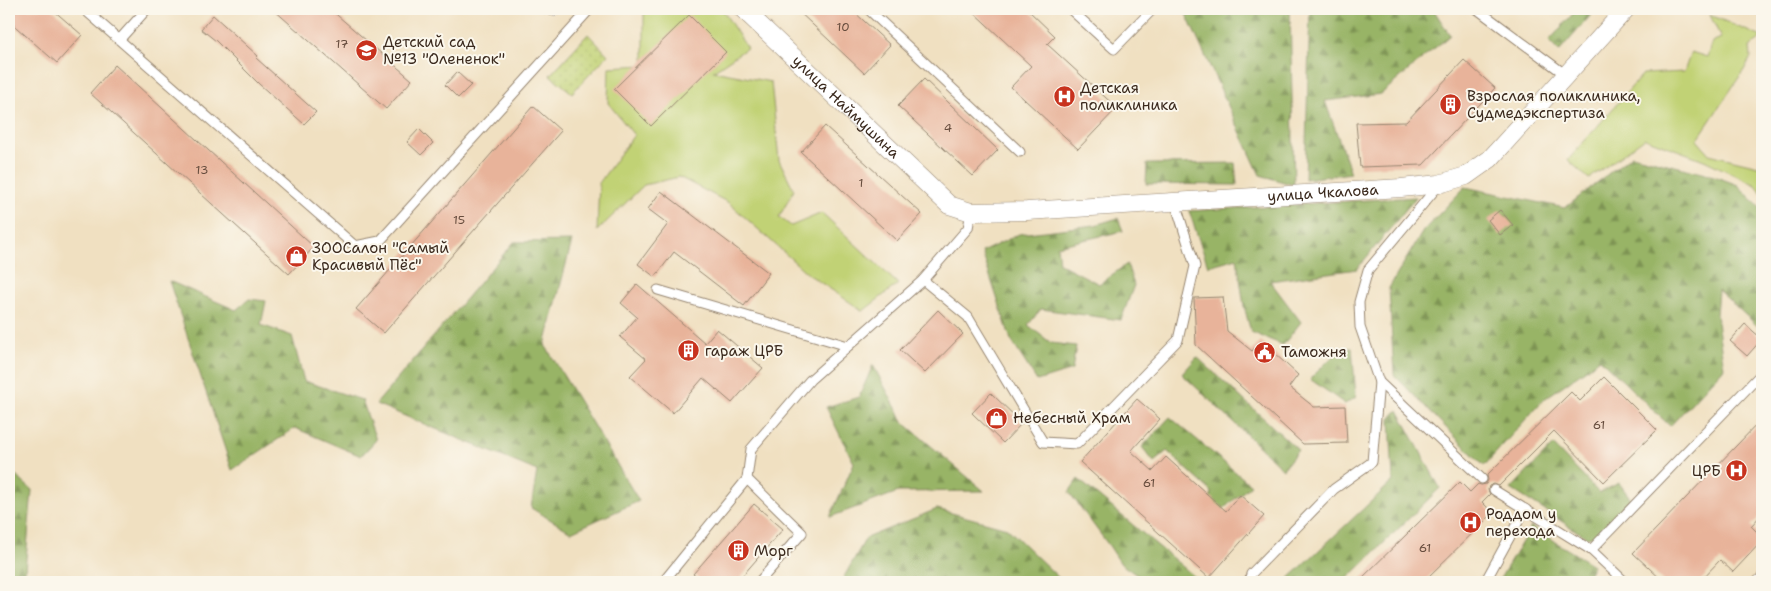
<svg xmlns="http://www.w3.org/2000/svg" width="1771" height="591" font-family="'Shantell Sans',sans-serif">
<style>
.green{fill:#c1d275;stroke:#7e7e4a}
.forest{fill:url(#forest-firs);stroke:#6a6f42}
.park{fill:url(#park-dots);stroke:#7e7e4a}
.building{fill:#e8b39a}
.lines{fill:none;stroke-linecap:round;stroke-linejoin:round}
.service-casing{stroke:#968570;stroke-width:11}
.minor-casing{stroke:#968570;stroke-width:19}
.service{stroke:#fff;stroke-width:9}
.minor{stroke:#fff;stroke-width:18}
.labels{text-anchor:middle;stroke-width:4;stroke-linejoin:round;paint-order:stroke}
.number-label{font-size:12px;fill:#664c3d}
.poi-label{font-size:15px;fill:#3b2a1e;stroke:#fbf7ec;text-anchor:start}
.street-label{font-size:15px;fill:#3b2a1e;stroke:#fbf7ec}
</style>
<defs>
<pattern id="forest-firs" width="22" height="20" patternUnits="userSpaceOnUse" patternTransform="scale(1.25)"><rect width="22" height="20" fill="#98b466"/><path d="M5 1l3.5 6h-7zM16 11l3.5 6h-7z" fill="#7d9353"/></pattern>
<pattern id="park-dots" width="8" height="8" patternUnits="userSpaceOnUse" patternTransform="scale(1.25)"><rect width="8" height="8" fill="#c1d275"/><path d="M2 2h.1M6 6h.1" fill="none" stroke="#a7b465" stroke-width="1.8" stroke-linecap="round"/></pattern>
</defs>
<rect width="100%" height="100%" fill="#fbf7ec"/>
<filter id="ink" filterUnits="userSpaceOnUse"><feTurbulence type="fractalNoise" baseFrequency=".02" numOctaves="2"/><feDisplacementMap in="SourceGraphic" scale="10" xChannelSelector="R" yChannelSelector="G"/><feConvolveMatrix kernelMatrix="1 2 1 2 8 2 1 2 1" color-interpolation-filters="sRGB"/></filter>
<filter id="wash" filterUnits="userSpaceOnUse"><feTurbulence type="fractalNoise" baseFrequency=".0096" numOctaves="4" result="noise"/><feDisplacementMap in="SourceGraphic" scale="20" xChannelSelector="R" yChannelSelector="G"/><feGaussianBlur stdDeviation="1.12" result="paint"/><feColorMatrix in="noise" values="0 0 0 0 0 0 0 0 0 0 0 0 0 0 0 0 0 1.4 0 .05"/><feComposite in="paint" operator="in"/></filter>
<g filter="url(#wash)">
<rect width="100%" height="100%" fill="#f0e0c1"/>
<g class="green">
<path d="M644 9H722L747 48 713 71 771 82 779 160 794 190 779 217 791 226 822 213 898 284 863 311 808 274 729 203 679 177 644 185 597 231 599 183 634 135 608 103 609 67 644 65Z"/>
<path d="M1710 15 1762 37 1750 47 1751 57 1744 70 1697 140 1709 154 1758 166 1762 162V193L1756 185 1704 160 1645 138 1589 179 1568 160 1643 74 1684 72 1691 52 1707 57 1712 42 1721 38Z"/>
</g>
<g class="forest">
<path d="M1191 9H1290L1294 185 1260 175 1186 14Z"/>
<path d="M1310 9H1433L1450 35 1381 94 1325 101 1351 173 1305 179Z"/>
<path d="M1577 9H1596L1559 52 1549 41Z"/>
<path d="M1632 155 1714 176 1738 185 1762 210V330L1718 290 1716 315 1724 368 1670 426 1600 359 1543 400 1484 466 1394 375 1389 288 1423 231 1465 187 1565 208Z"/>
<path d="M1235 163 1237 185 1146 184 1147 164Z"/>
<path d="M1416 197 1357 269 1270 281 1301 322 1283 345 1251 332 1244 306 1237 258 1208 266 1189 211Z"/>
<path d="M1118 218 1123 231 1057 246 1059 263 1099 284 1127 264 1134 285 1121 320 1041 309 1028 325 1051 343 1076 346 1072 370 1037 381 1011 340 982 252 1019 234 1095 225Z"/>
<path d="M572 241 545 345 639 501 571 532 531 508 537 471 376 404 514 242Z"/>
<path d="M169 281 236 310 249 299 266 301 261 325 292 336 304 381 362 400 376 440 361 456 295 428 232 470Z"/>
<path d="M1352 347 1356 397 1345 404 1310 379 1341 348Z"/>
<path d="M1197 357 1298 450 1283 469 1182 374Z"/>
<path d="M873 365 904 423 984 491 898 492 830 517 854 463 826 407 859 397Z"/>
<path d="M1398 410 1440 488 1344 582H1285L1393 481 1390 419Z"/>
<path d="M1170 417 1251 485 1216 515 1208 505 1212 492 1167 451 1154 462 1142 447Z"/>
<path d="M1553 445 1599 493 1619 483 1631 499 1596 536 1586 537 1511 489Z"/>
<path d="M9 470 32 490 24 582H9Z"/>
<path d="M1078 479 1201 582H1147L1121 564 1110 547 1069 492Z"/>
<path d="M937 509 1007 528 1063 582H841L866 538Z"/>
<path d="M1531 527 1593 565 1584 582H1498Z"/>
</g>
<path class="park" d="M588 34 608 55 572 93 550 75Z"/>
<g id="blocks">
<g class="building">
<path d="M9 9H52L82 35 57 63 9 21Z"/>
<path d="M273 9H330L412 80 386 109Z"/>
<path d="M796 9H851L890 45 864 73Z"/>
<path d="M970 9H1027L1055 36 1047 44 1117 108 1078 149 1011 87 1031 66Z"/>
<path d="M213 15 258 56 256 58 316 112 304 124 259 84 216 41 201 29Z"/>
<path d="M689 15 726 52 651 126 614 89Z"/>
<path d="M1464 60 1495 88 1423 165 1360 167 1356 123 1406 122Z"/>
<path d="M115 65 314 247 289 274 90 93Z"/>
<path d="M457 72 471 85 458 98 445 85Z"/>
<path d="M924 79 998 150 973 176 898 106Z"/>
<path d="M533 106 561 131 384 333 356 309Z"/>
<path d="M825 126 922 214 897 241 801 152Z"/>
<path d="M419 129 433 143 421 155 407 142Z"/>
<path d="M661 191 769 273 744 306 674 252 655 277 638 264 668 224 648 209Z"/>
<path d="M1500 210 1513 225 1500 235 1488 220Z"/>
<path d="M637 284 705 343 717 329 763 368 732 403 703 378 673 413 630 376 646 359 620 337 637 317 621 303Z"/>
<path d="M1223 297 1227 331 1252 351 1261 341 1298 375 1289 387 1314 407 1345 406 1347 443 1303 444 1196 345 1194 298Z"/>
<path d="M938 310 963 334 925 373 900 350Z"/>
<path d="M1745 324 1762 339 1747 356 1730 341Z"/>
<path d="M1604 377 1657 430 1604 482 1554 431 1499 486 1494 484 1489 486 1488 490 1490 494 1482 502 1493 513 1423 582H1358L1460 482 1470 492 1478 484 1481 485 1486 484 1488 480 1487 475 1571 392 1580 401Z"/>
<path d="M991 393 1022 423 1003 443 972 413Z"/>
<path d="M1137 399 1160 419 1131 451 1153 471 1166 457 1226 511 1240 495 1264 516 1209 578 1080 462Z"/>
<path d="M1762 419V514L1751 526 1762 537V541L1733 572 1720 560 1699 582H1664L1633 553Z"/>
<path d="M754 504 783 529 737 582H702L693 574Z"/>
</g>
</g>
</g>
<g filter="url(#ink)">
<use href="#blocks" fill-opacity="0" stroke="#968570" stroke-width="1"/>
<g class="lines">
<defs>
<g id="service">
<path d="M84 9 355 246 380 241 590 9"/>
<path d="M546 9 554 11 559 9"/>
<path d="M868 9 1020 152"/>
<path d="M1070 9 1114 49 1153 9"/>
<path d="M1477 9 1566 75"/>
<path d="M1759 9H1762"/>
<path d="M754 20 765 9"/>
<path d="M120 39 147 9"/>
<path d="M1438 186 1368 270 1359 302 1360 327 1379 382 1482 479"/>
<path d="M923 280 968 317 1043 442 1077 444 1178 340 1195 266 1175 202"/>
<path d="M658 290 848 346"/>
<path d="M747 479 802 533 759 582"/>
<path d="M1494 490 1591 550 1625 582"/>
<path d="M1591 550 1762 373"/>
<path d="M663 582 747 479 751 449 810 380 923 280 968 228 971 212"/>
<path d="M1249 582 1251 574 1334 489 1372 462 1379 382"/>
<path d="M1485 582 1525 509"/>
<path d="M1757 582 1762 577"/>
</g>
<g id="minor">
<path id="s1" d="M743 9 949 205 971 212 1027 211 1401 188 1439 184 1466 176 1490 159 1626 9"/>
</g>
</defs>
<use href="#service" class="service-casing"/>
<use href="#minor" class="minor-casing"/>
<use href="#service" class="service"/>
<use href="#minor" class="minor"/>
</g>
</g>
<defs>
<symbol id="school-disc" viewBox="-11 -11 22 22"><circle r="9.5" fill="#c8321e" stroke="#fbf7ec"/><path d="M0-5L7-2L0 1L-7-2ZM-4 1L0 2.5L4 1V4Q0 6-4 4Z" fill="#fff"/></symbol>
<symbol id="hospital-disc" viewBox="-11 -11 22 22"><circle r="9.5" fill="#c8321e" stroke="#fbf7ec"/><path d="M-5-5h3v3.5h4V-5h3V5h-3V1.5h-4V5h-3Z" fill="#fff"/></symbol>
<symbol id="building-disc" viewBox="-11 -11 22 22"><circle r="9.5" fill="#c8321e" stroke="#fbf7ec"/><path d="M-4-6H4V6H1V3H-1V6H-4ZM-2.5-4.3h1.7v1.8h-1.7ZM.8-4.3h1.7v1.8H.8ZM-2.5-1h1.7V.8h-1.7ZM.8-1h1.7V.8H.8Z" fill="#fff"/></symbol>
<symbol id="shop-disc" viewBox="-11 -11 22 22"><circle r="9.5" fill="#c8321e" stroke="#fbf7ec"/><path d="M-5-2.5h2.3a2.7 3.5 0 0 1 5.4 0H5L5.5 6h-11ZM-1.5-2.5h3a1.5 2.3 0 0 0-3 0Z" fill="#fff"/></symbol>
<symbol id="civic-disc" viewBox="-11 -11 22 22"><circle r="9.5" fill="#c8321e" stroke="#fbf7ec"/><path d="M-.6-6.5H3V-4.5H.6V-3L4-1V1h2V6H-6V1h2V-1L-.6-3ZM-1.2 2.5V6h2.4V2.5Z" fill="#fff"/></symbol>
</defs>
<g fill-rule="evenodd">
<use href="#school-disc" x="354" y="38" width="25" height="25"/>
<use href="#hospital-disc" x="1052" y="84" width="25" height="25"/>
<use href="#building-disc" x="1438" y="92" width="25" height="25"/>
<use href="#shop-disc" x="284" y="244" width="25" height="25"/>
<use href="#building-disc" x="676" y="338" width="25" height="25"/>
<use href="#civic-disc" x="1252" y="340" width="25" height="25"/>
<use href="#shop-disc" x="984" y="406" width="25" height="25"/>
<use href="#hospital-disc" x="1724" y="458" width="25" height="25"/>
<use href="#hospital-disc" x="1458" y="510" width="25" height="25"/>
<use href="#building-disc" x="726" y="538" width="25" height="25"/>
</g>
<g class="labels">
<g class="number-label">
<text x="843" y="31">10</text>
<text x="342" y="48">17</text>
<text x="948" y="132">4</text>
<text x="202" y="174">13</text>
<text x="861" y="187">1</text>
<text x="459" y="224">15</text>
<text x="1599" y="429">61</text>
<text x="1149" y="487">61</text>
<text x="1425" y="552">61</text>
</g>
<g class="poi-label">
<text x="383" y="47">Детский сад<tspan x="383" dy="17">№13 "Олененок"</tspan></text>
<text x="1080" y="93">Детская<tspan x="1080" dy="17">поликлиника</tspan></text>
<text x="1467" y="101">Взрослая поликлиника,<tspan x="1467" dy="17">Судмедэкспертиза</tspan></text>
<text x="312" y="253">ЗООСалон "Самый<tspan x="312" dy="17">Красивый Пёс"</tspan></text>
<text x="705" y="356">гараж ЦРБ</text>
<text x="1281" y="357">Таможня</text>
<text x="1013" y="423">Небесный Храм</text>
<text x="1721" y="476" text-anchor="end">ЦРБ</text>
<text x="1486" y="519">Роддом у<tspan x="1486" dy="17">перехода</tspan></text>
<text x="754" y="556">Морг</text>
</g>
<g class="street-label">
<text dy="5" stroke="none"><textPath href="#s1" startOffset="142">улица Наймушина</textPath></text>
<text dy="5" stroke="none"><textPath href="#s1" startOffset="660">улица Чкалова</textPath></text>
</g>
</g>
<rect width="1771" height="591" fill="none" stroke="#fbf7ec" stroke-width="30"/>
</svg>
